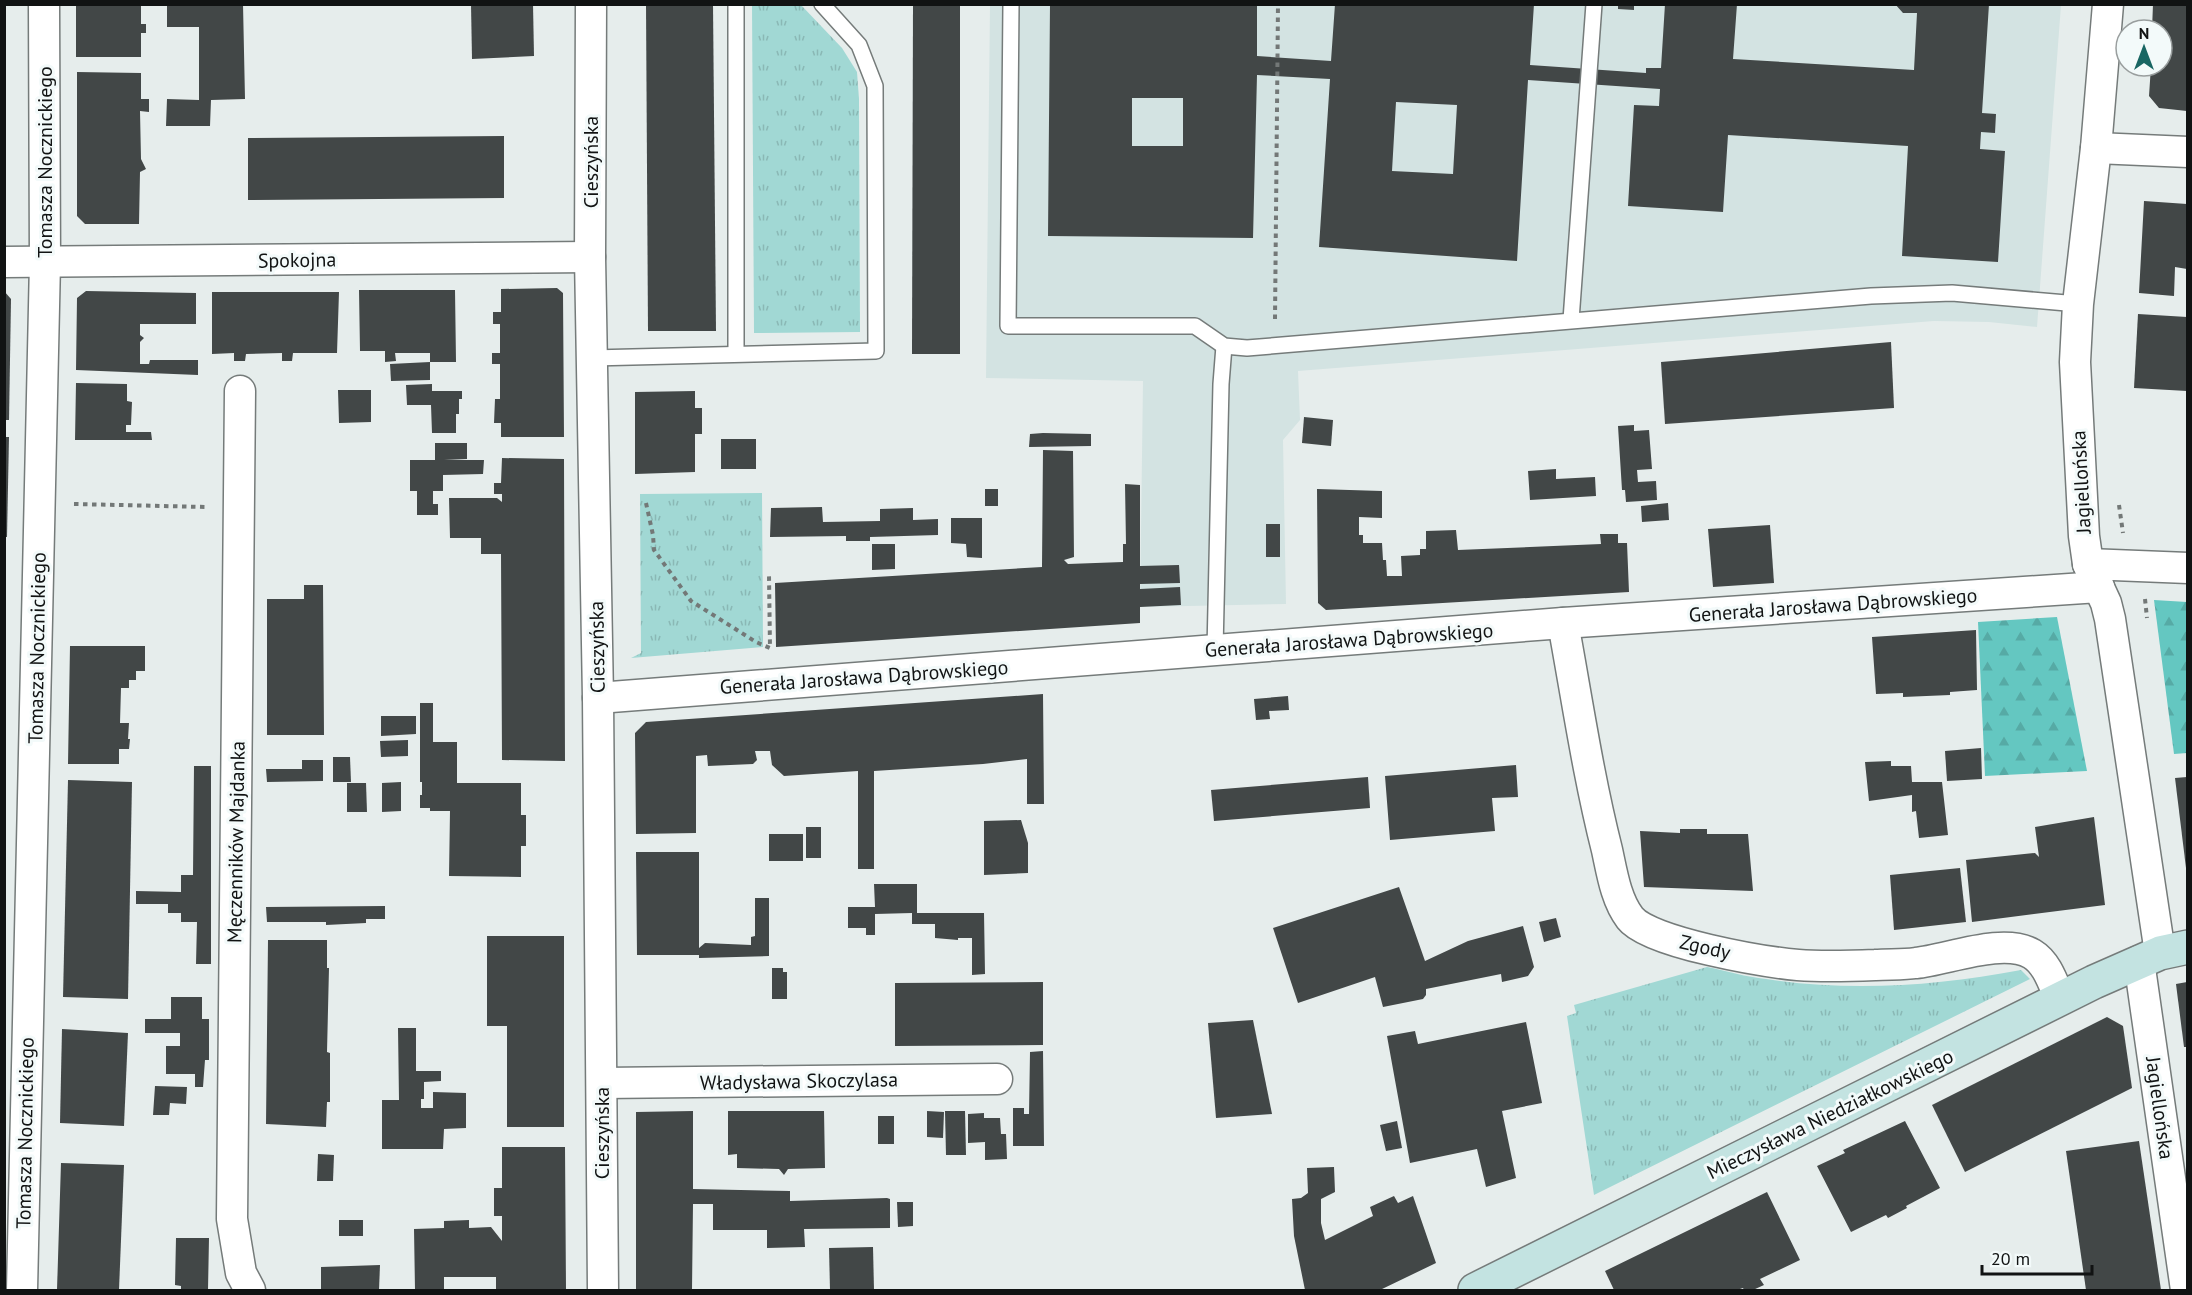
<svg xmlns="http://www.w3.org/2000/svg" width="2192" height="1295" font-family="'PT Sans',sans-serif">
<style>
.built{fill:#d3e3e2}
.grass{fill:url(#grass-tufts)}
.forest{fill:url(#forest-firs)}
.building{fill:#424747;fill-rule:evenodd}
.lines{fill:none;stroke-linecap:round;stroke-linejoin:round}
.lane-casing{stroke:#757b7a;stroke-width:18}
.street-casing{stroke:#757b7a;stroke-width:33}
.secondary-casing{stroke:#757b7a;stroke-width:36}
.path{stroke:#737877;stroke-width:4;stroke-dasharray:4.5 4.5;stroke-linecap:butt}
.lane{stroke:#fff;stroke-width:15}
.street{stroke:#fff;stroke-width:30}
.secondary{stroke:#c3e3e1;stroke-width:33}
.labels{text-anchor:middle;stroke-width:6;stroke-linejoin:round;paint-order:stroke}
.street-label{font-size:20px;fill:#111313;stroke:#f3fafa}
</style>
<defs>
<pattern id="grass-tufts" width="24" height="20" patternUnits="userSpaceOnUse" patternTransform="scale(1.5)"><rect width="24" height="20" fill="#a1d8d4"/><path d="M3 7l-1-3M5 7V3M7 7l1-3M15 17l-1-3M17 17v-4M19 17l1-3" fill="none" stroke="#8ab8b5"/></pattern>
<pattern id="forest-firs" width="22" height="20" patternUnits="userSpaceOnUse" patternTransform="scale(1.5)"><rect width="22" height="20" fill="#64c7c1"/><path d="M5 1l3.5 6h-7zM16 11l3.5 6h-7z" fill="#56aaa5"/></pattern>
</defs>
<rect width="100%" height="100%" fill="#e6edec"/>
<path class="built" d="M990 5H2061L2037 327 1989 322 1934 321 1298 371 1300 420 1283 440 1286 604 1140 607 1143 381 986 378Z"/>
<g class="grass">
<path d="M752 5H801L842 48 857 72 859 99 860 332 754 333Z"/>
<path d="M762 493 763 647 631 658 641 653 640 494Z"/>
<path d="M1707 967C1727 971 1746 977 1766 979 1851 992 1936 986 2021 970L2030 979 1594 1195 1567 1016 1576 1013 1574 1005Z"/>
</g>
<g class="forest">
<path d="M2154 600 2187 602V753L2174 754Z"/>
<path d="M2057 617 2087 771 1985 776 1978 622Z"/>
</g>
<g class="building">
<path d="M76 4H141V24H146V33H141V57H76Z"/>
<path d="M167 4H243L245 99 211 100 210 126H166L167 99 199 100V27H167Z"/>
<path d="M471 4H533L534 56 472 59Z"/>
<path d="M646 4H713L716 331H648Z"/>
<path d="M913 4H960V354H912Z"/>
<path d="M1050 4H1257V56L1331 61 1335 4H1534L1530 65 1646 73V68H1661L1665 4H1737L1733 59 1914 70 1917 13H1903L1895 4H1989L1982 113 1996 114 1995 133 1981 132 1980 149 2005 151 1998 262 1902 256 1908 146 1728 135 1723 212 1628 206 1634 105 1659 106 1660 89 1528 80 1517 261 1319 247 1330 79 1257 75 1253 238 1048 236ZM1132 98H1183V146H1132ZM1396 102 1457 105 1453 174 1392 171Z"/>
<path d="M1618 4H1634V10L1618 9Z"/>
<path d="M2153 4H2187V111L2159 108 2149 96 2151 66H2162V30H2152Z"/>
<path d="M77 72 141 73V99H149V112L140 111 141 159 146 169 140 172 139 224H85L77 216Z"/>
<path d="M504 136V198L248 200V138Z"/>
<path d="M2144 201 2187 204V269L2175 267 2174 296 2139 293Z"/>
<path d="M557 288 563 293 564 437H501V423H494L495 399H500V364H492V353H500V324H493V312H501V289Z"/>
<path d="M359 290H455L456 362H430V353H395L396 361 385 362V351H360Z"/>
<path d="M4 291 11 299 9 420H4Z"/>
<path d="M86 291 196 293V324H140V335L144 338 140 342V364H149L150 360H198V375L76 370 77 298Z"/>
<path d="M212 292H339L337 353H293L292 361H282V353L246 354 245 361H234V353L212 354Z"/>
<path d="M2138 314 2187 317V391L2134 388Z"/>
<path d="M1891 342 1894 408 1665 424 1661 362Z"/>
<path d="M430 362V380L391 381 390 364Z"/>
<path d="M76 383 127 384V401L132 402 131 425H126V432H151L152 440H75Z"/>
<path d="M432 384V391H462V399H459V414H456V433H432L431 405H407L406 385Z"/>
<path d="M338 390H371V422L339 423Z"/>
<path d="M695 391V408H702V434H695V472L635 474V392Z"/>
<path d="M1304 417 1333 420 1331 446 1302 443Z"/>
<path d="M1634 425V431L1649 430 1652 469 1637 470 1638 482 1656 481 1657 500 1626 502 1625 490H1622L1618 426Z"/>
<path d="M1043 433 1091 434V446L1029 447 1030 434Z"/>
<path d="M4 437H9L7 537H4Z"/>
<rect x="721" y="439" width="35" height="30"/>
<path d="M435 443H467V459L444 460H484L483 474 443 475V491H433V504H438V515H417V491H410V460H435Z"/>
<path d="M1043 450 1073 451 1074 557 1064 560 1068 564 1123 562V544H1126L1125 484 1140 485V566L1179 565 1180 583 1140 584V589L1180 587 1181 605 1140 607V623L776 647 775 583 1042 567Z"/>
<path d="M502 458 564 459 565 761 502 760 501 554H481V538H450L449 498H497L502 502V494H494V483H501Z"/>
<path d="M1556 469V479L1595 477 1596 496 1530 500 1528 471Z"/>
<rect x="985" y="489" width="13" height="17"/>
<path d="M1317 489 1382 491V518L1359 517V535H1363V543H1382L1383 560H1386L1387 576H1402L1401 556 1420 555V549H1426V531L1456 530 1458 550 1601 544 1600 534H1618V543H1627L1629 592 1326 610 1318 603Z"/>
<path d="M1668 503 1669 520 1642 522 1641 506Z"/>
<path d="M822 507 823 522 880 521V509L913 508V520L938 519V535L870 537V541H846V536L770 537 771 508Z"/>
<path d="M951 518H982V558L967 557 966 544 951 543Z"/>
<rect x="1266" y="524" width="14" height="33"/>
<path d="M1770 525 1774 583 1713 587 1708 529Z"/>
<path d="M872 544H895V569L872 570Z"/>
<path d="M304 585H323L324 735H267V599H304Z"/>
<path d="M1976 630 1977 690 1950 692V695L1903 697V693L1876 694 1872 637Z"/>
<path d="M70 646H145V671H136V680H129V688H121L120 723H129L128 739H130L129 749H119V764H68Z"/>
<path d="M1043 694 1044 804H1027V759L983 764 874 771V869H858V771L784 776 772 765 770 751H755L757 760 753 764 708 766 707 755 696 756V833L636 834 635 733 646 722Z"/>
<path d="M1288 696 1289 710 1269 711 1270 719 1256 720 1254 699Z"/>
<path d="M420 703H433V742H457V783H521V815H526V846H521V877L449 876 450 811H430V808H420V795H422V782H420Z"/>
<path d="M381 716H416V734L381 736Z"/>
<path d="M408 740V756L381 757 380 741Z"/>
<path d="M1981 748 1982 779 1947 781 1945 751Z"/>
<path d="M333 757H350L351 782H333Z"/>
<path d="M302 760H323V781L267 782 266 769H302Z"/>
<path d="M1891 761V766H1911L1912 782H1942L1948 835 1919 838 1916 811 1912 812V795L1869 801 1865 762Z"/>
<path d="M1516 765 1518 797 1492 798 1495 831 1390 840 1385 776Z"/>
<path d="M194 766H211V964H196L197 922H181V913H168V904H136V891L181 892V875H193Z"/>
<path d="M1368 777 1370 808 1214 821 1211 790Z"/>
<path d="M2187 777V868H2186L2175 778Z"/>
<path d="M68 780 132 782 128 999 63 997Z"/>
<path d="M401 782V811L382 812V783Z"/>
<path d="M347 783H366L367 812H347Z"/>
<path d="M2094 817 2105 905 1972 922 1966 860 2035 853 2039 857 2035 827Z"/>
<path d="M1021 820 1028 843V873L984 875V821Z"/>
<rect x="806" y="827" width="15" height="31"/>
<path d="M1680 829H1707V834H1748L1753 891 1644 887 1640 831 1680 833Z"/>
<rect x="769" y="834" width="34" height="27"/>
<path d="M636 852H699V948L705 943 751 945V937L755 936V898H769V956L699 958V955H637Z"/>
<path d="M1960 868 1966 922 1894 930 1890 875Z"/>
<path d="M874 884H917V913H984L985 974 972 975V938H958V940L935 938V924H912V913L875 914V935H866V928H848V907H875Z"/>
<path d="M1399 887 1425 961 1468 941 1523 926 1534 967 1528 976 1502 982 1501 974 1426 989V995L1423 999 1383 1007 1375 977 1298 1003 1273 928Z"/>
<path d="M385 906V919H366V923L326 925V922H267L266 907Z"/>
<path d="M1556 918 1561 937 1544 942 1539 922Z"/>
<path d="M487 936H564V1127H507V1026H487Z"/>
<path d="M268 940H327V968H329L327 1052 330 1053V1102H327L326 1127 266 1124Z"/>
<path d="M772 968H783V972H787V999H772Z"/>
<path d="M1043 982V1045L895 1046V983Z"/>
<path d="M2187 982V1047H2184L2176 984Z"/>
<path d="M171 997H202V1019H209V1060H205L203 1087H195V1074H166V1046H180V1033H145V1019H171Z"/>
<path d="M2107 1017 2123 1026 2132 1088 1965 1172 1932 1105Z"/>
<path d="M1253 1020 1272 1114 1216 1118 1208 1023Z"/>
<path d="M1526 1022 1542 1103 1502 1111 1516 1178 1486 1187 1477 1149 1410 1163 1387 1036 1415 1031 1418 1044Z"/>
<path d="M398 1028H416V1071H441V1081L424 1082V1099H421V1108H433V1092L466 1093V1128L444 1129 443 1149H382V1100H399Z"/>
<path d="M62 1029 128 1033 124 1126 60 1123Z"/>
<path d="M1043 1051 1044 1146H1013V1108H1024V1114H1029L1030 1052Z"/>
<path d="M155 1086 187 1087 186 1104 170 1103 169 1115H153Z"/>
<path d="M693 1111V1189L790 1191V1201L887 1198 890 1199V1228L804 1229 805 1247 767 1248V1230H713V1204H693L692 1290H636V1112Z"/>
<path d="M728 1111H824L825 1168 788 1169 784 1175 779 1169 737 1168V1154L728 1155Z"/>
<path d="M927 1111 944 1112 943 1138 927 1137Z"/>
<path d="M945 1111H965L966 1155H946Z"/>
<path d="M984 1113V1118H1000L1001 1134H1006L1007 1159 985 1160V1142L968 1143V1114Z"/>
<rect x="878" y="1116" width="16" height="28"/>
<path d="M1397 1121 1402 1148 1386 1151 1380 1125Z"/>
<path d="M1905 1121 1940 1188 1906 1206 1907 1208 1888 1218 1886 1215 1851 1232 1817 1166 1845 1153 1843 1150Z"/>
<path d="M2139 1141 2161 1290H2086L2066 1151Z"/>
<path d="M502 1147H565L566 1290H496V1277H444V1290H415L414 1229 444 1228V1221L469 1220V1228L491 1227 502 1241V1216H494V1188H502Z"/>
<path d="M318 1154 334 1155 333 1181H317Z"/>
<path d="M61 1163 124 1165 119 1290H57Z"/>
<path d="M1334 1167 1335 1192 1321 1199V1223L1325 1240 1373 1216 1370 1207 1394 1196 1398 1203 1413 1196 1436 1263 1380 1290H1305L1294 1236 1292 1199 1301 1198 1308 1193 1307 1168Z"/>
<path d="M1767 1192 1800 1260 1760 1279 1764 1285 1753 1290H1744L1743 1288 1737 1290H1614L1605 1271Z"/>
<path d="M897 1202H913V1226L898 1227Z"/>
<rect x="339" y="1220" width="24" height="16"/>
<path d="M176 1238H209L208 1290H181V1286L175 1285Z"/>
<path d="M873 1247 874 1290H830L829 1248Z"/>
<path d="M380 1265 379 1290H321V1267Z"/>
</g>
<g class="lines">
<defs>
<g id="lane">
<path d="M736 4V353"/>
<path d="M1011 4 1008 326H1195L1224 346 1247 348 1871 296 1952 293 2078 304"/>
<path d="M1571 320 1594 4"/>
<path d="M592 358 876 351 875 86 859 45 822 4"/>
<path d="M1215 650 1221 384 1224 346"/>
</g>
<g id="street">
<path d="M591 4 590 257 598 698 603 1290"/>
<path d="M2108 4 2096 148 2078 304 2075 362 2084 536 2088 564 2106 603 2110 619 2160 953"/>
<path d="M2096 148 2188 152"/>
<path d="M4 262 590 257"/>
<path d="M240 391 232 1219 241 1273 250 1290"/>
<path d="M2088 564 2188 568"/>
<path d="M1563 623C1577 699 1588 775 1607 850 1612 873 1616 900 1630 918 1649 943 1765 962 1798 965 1824 967 1850 966 1875 965 1889 964 1903 965 1916 963 1947 960 2003 937 2032 954 2047 963 2053 983 2060 999"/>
<path d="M598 698 1563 623 2099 587"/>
<path d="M2139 961 2186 1290"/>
<path d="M602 1083 997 1079"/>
<path d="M22 1290 45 262 44 4"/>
</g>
<path id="secondary" d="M1475 1290 2094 982 2160 953 2188 947"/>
</defs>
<use href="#lane" class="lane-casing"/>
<use href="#street" class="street-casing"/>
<use href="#secondary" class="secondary-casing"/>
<g class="path">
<path d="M1275 319 1278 4"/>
<path d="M646 503 653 535 654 550 691 601 756 642 770 648 769 576"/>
<path d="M74 504 207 507"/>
<path d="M2119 505 2123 533"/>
<path d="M2145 599 2147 618"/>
</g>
<use href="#lane" class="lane"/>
<use href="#street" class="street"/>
<use href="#secondary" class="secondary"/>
</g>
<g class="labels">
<g class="street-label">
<text transform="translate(45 162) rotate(-90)" y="7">Tomasza Nocznickiego</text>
<text transform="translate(591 162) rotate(-90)" y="7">Cieszyńska</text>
<text transform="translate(297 260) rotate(-1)" y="7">Spokojna</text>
<text transform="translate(2081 482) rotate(-93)" y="7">Jagiellońska</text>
<text transform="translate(1833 605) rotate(-4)" y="7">Generała Jarosława Dąbrowskiego</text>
<text transform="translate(1349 640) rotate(-4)" y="7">Generała Jarosława Dąbrowskiego</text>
<text transform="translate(597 647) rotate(-91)" y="7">Cieszyńska</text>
<text transform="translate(37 648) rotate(-89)" y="7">Tomasza Nocznickiego</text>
<text transform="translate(864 677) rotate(-4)" y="7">Generała Jarosława Dąbrowskiego</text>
<text transform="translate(236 842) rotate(-89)" y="7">Męczenników Majdanka</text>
<text transform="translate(1705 947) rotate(13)" y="7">Zgody</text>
<text transform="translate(799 1081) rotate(-1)" y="7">Władysława Skoczylasa</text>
<text transform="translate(2160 1108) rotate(82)" y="7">Jagiellońska</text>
<text transform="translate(1830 1114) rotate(-26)" y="7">Mieczysława Niedziałkowskiego</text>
<text transform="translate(25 1133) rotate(-89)" y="7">Tomasza Nocznickiego</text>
<text transform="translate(602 1133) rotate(-90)" y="7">Cieszyńska</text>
</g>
</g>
<rect width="2192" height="1295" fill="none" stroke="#111313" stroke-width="12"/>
<g transform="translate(2144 48)"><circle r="28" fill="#f3fafa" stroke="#999e9e" stroke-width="1.5"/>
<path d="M0-4.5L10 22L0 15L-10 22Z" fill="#196663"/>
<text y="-9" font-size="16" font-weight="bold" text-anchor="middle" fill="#111313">N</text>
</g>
<path d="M1982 1265v9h110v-9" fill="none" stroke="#111313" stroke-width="3"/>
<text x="1991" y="1265" font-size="18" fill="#111313" stroke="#f3fafa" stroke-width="4.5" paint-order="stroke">20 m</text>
</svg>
